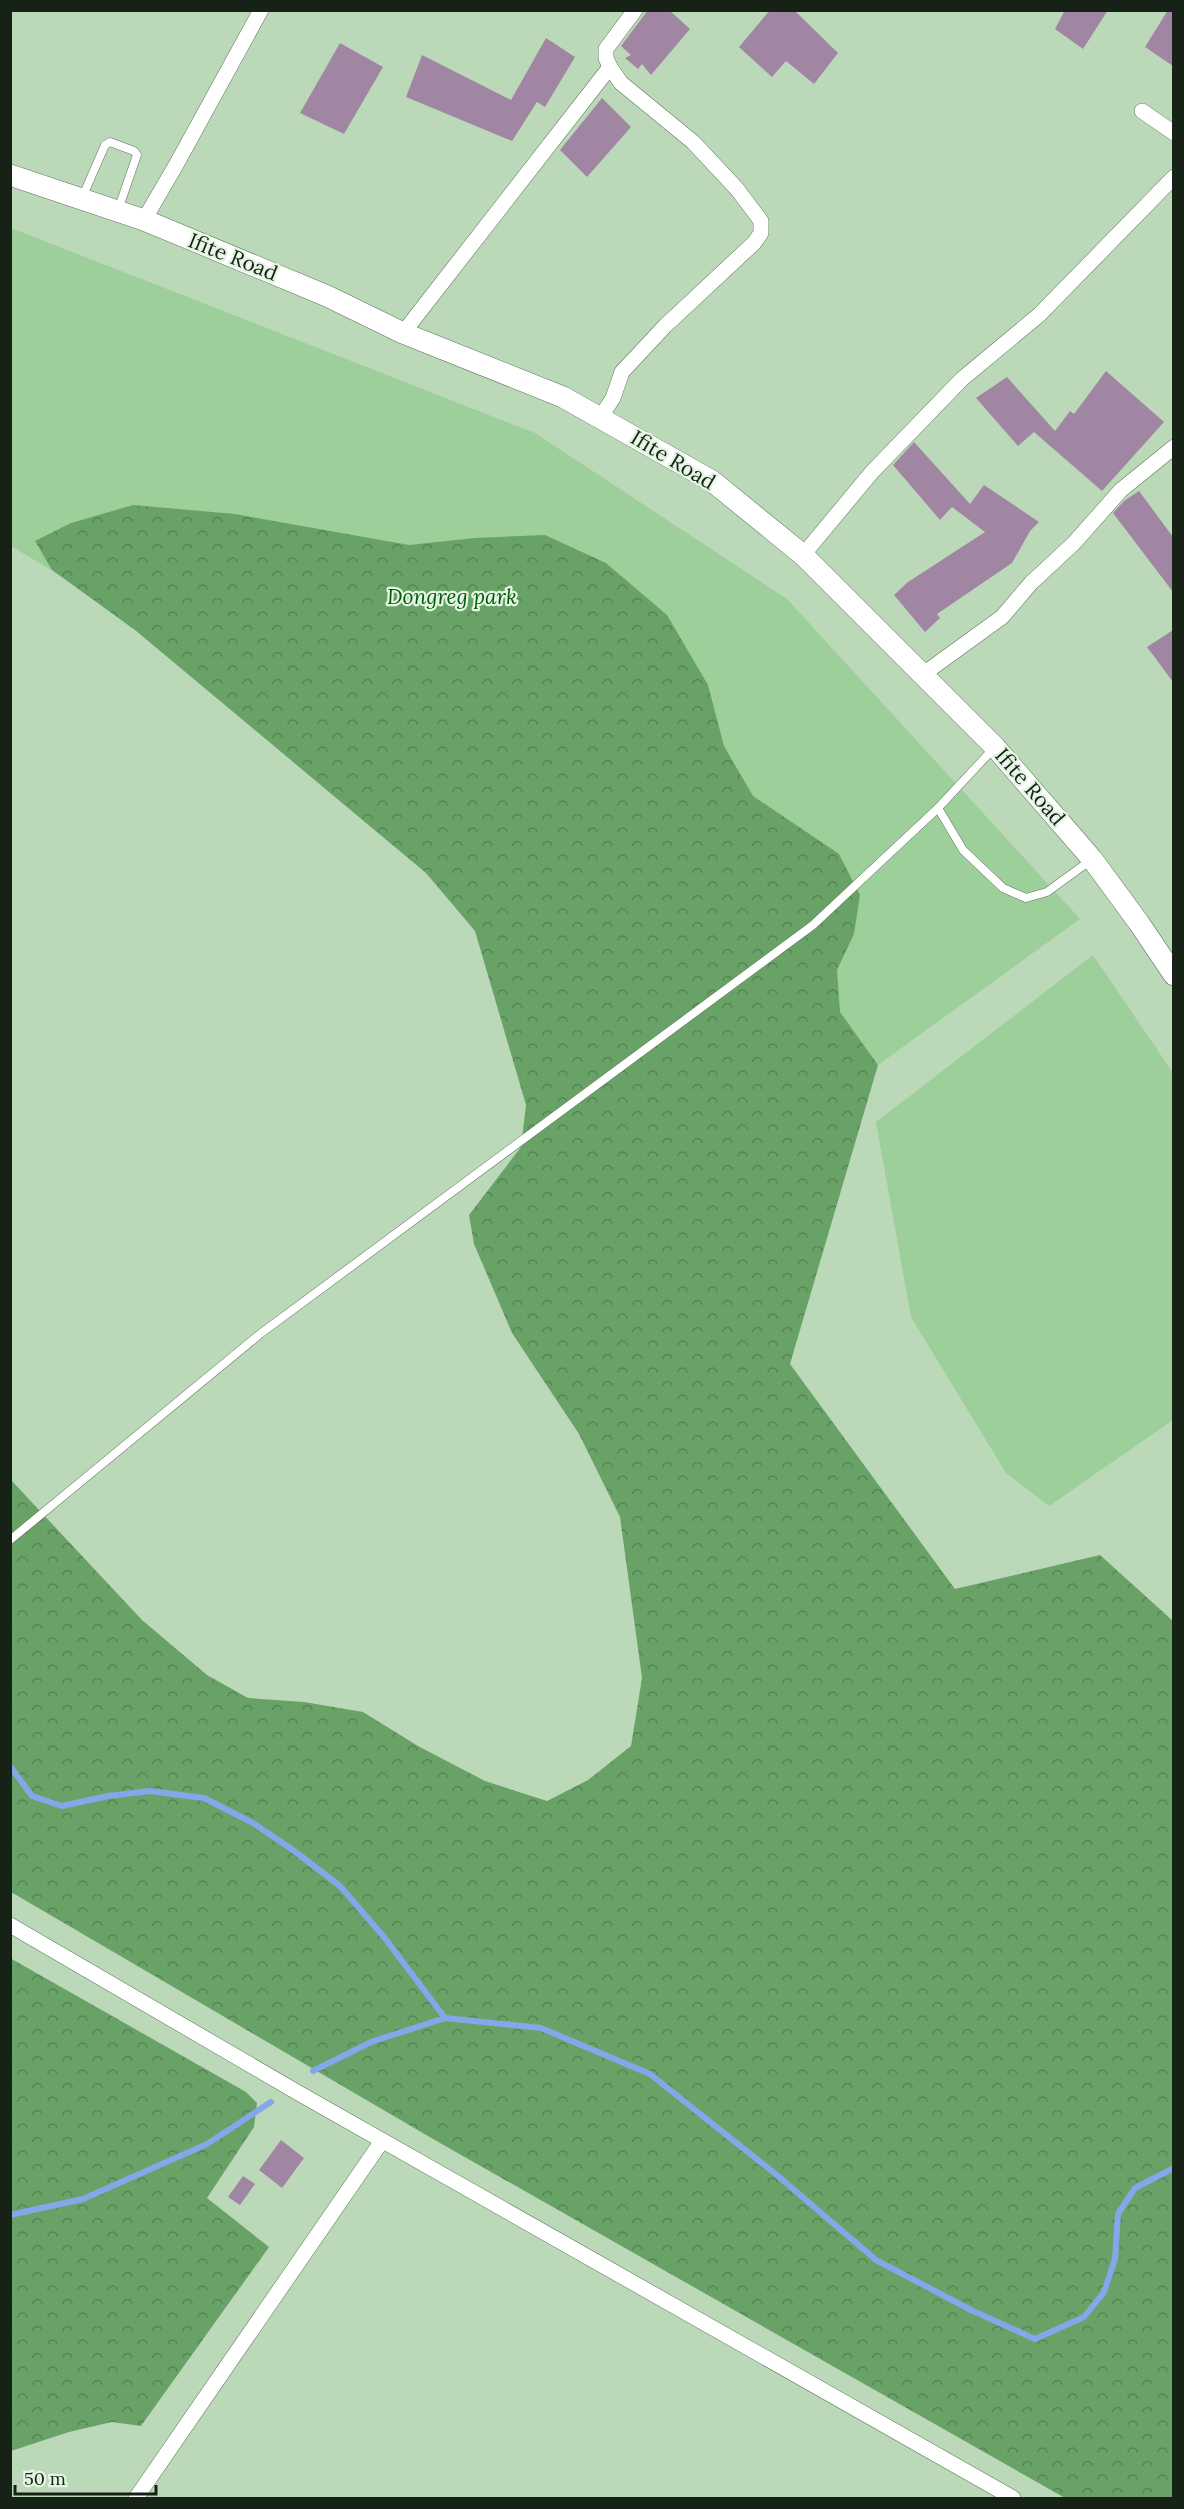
<svg xmlns="http://www.w3.org/2000/svg" width="1184" height="2509" font-family="Lora,serif">
<style>
.green{fill:#9ccf99}
.forest{fill:url(#forest-crowns)}
.lines{fill:none;stroke-linecap:round;stroke-linejoin:round}
.stream{stroke:#85a7ea;stroke-width:6}
.building{fill:#a186a4}
.lane-casing{stroke:#5d785b;stroke-width:9}
.street-casing{stroke:#5d785b;stroke-width:16}
.secondary-casing{stroke:#5d785b;stroke-width:22}
.lane{stroke:#fff;stroke-width:8}
.street{stroke:#fff;stroke-width:15}
.secondary{stroke:#fff;stroke-width:21}
.labels{text-anchor:middle;stroke-width:4.5;stroke-linejoin:round;paint-order:stroke}
.street-label{font-size:21px;fill:#172217;stroke:#e5f5e4}
.park-label{font-size:21px;font-style:italic;fill:#005a07;stroke:#e5f5e4}
</style>
<defs>
<pattern id="forest-crowns" width="20" height="18" patternUnits="userSpaceOnUse" patternTransform="scale(1.5)"><rect width="20" height="18" fill="#69a267"/><path d="M2 6a3 3 0 1 1 6 0M12 15a3 3 0 1 1 6 0" fill="none" stroke="#558454"/></pattern>
</defs>
<rect width="100%" height="100%" fill="#bbd9b9"/>
<g class="green">
<path d="M11 228 535 433 787 599 1080 919 878 1065 11 546Z"/>
<path d="M1093 955 1173 1073V1420L1049 1506 1006 1473 911 1317 876 1122Z"/>
</g>
<g class="forest">
<path d="M133 505 235 514 409 545 475 538 545 535 606 563 667 615 708 685 724 746 753 796 839 854 860 895 854 934 837 970 840 1012 878 1065 790 1364 955 1589 1100 1555 1173 1621V2498H1065L433 2139 11 1892V1480L142 1620 207 1675 248 1698 304 1702 363 1712 418 1746 485 1781 547 1801 588 1780 631 1746 642 1678 620 1517 579 1434 512 1333 474 1244 469 1215 521 1147 526 1105 475 931 426 873 135 630 52 570 35 541 71 523Z"/>
<path d="M10 1958 246 2092 257 2103 254 2127 207 2198 269 2247 141 2426 112 2422 69 2432 11 2451Z"/>
</g>
<g class="lines">
<g class="stream">
<path d="M10 1766 32 1796 62 1806 108 1796 150 1791 204 1798 253 1823 293 1850 340 1886 384 1937 445 2018"/>
<path d="M313 2071 371 2042 445 2018 541 2028 650 2074 778 2176 876 2260 971 2310 1035 2339 1084 2317 1104 2292 1115 2259 1118 2214 1135 2188 1174 2168"/>
<path d="M10 2215 83 2199 207 2144 271 2102"/>
</g>
</g>
<g class="building">
<path d="M648 10H669L690 29 651 75 642 64 638 69 625 58 631 55 621 46Z"/>
<path d="M770 10H794L838 53 814 84 786 61 772 77 739 47Z"/>
<path d="M1065 10H1108L1083 49 1055 29Z"/>
<path d="M1168 10H1173V66L1145 47Z"/>
<path d="M546 38 575 57 545 107 537 102 512 141 406 97 422 55 511 100Z"/>
<path d="M340 43 383 67 344 134 300 113Z"/>
<path d="M602 98 631 127 587 177 560 150Z"/>
<path d="M1106 371 1164 422 1102 491 1034 432 1018 446 976 398 1007 377 1055 431 1070 411 1074 414Z"/>
<path d="M914 442 970 504 984 485 1039 522 1030 531 1012 563 937 614 940 618 925 632 894 595 908 582 985 532 952 507 940 520 893 465Z"/>
<path d="M1139 491 1173 537V592L1113 513 1124 501Z"/>
<path d="M1173 630V682L1147 647Z"/>
<path d="M281 2140 304 2158 282 2188 259 2170Z"/>
<path d="M243 2176 255 2184 240 2205 228 2197Z"/>
</g>
<g class="lines">
<defs>
<g id="lane">
<path d="M82 198 105 145 110 142 134 151 137 155 118 210"/>
<path d="M938 808 963 850 1003 888 1026 898 1047 892 1091 860"/>
<path d="M10 1540 260 1334 813 925 938 808 994 748"/>
</g>
<g id="street">
<path d="M1142 111 1174 133"/>
<path d="M144 220 176 165 261 10"/>
<path d="M403 333 610 67"/>
<path d="M600 418 613 398 622 372 665 326 754 243 761 233V221L737 189 693 142 621 83 610 67 606 58V49L635 10"/>
<path d="M803 555 872 472 962 379 1039 315 1174 177"/>
<path d="M922 675 1002 617 1031 583 1074 543 1121 490 1174 447"/>
<path d="M10 1925 302 2095 1013 2498"/>
<path d="M136 2498 382 2141"/>
</g>
<path id="secondary" d="M10 175 144 220 327 296 403 333 563 397 712 481 803 555 995 747 1092 859 1139 923 1174 975"/>
</defs>
<use href="#lane" class="lane-casing"/>
<use href="#street" class="street-casing"/>
<use href="#secondary" class="secondary-casing"/>
<use href="#lane" class="lane"/>
<use href="#street" class="street"/>
<use href="#secondary" class="secondary"/>
</g>
<g class="labels">
<g class="street-label">
<text transform="translate(233 257) rotate(22)" y="7">Ifite Road</text>
<text transform="translate(673 460) rotate(31)" y="7">Ifite Road</text>
<text transform="translate(1030 787) rotate(49)" y="7">Ifite Road</text>
</g>
<g class="park-label">
<text x="452" y="604">Dongreg park</text>
</g>
</g>
<rect width="1184" height="2509" fill="none" stroke="#172217" stroke-width="24"/>
<path d="M15 2485v9h141v-9" fill="none" stroke="#172217" stroke-width="3"/>
<text x="24" y="2485" font-size="18" fill="#172217" stroke="#e5f5e4" stroke-width="4.5" paint-order="stroke">50 m</text>
</svg>
